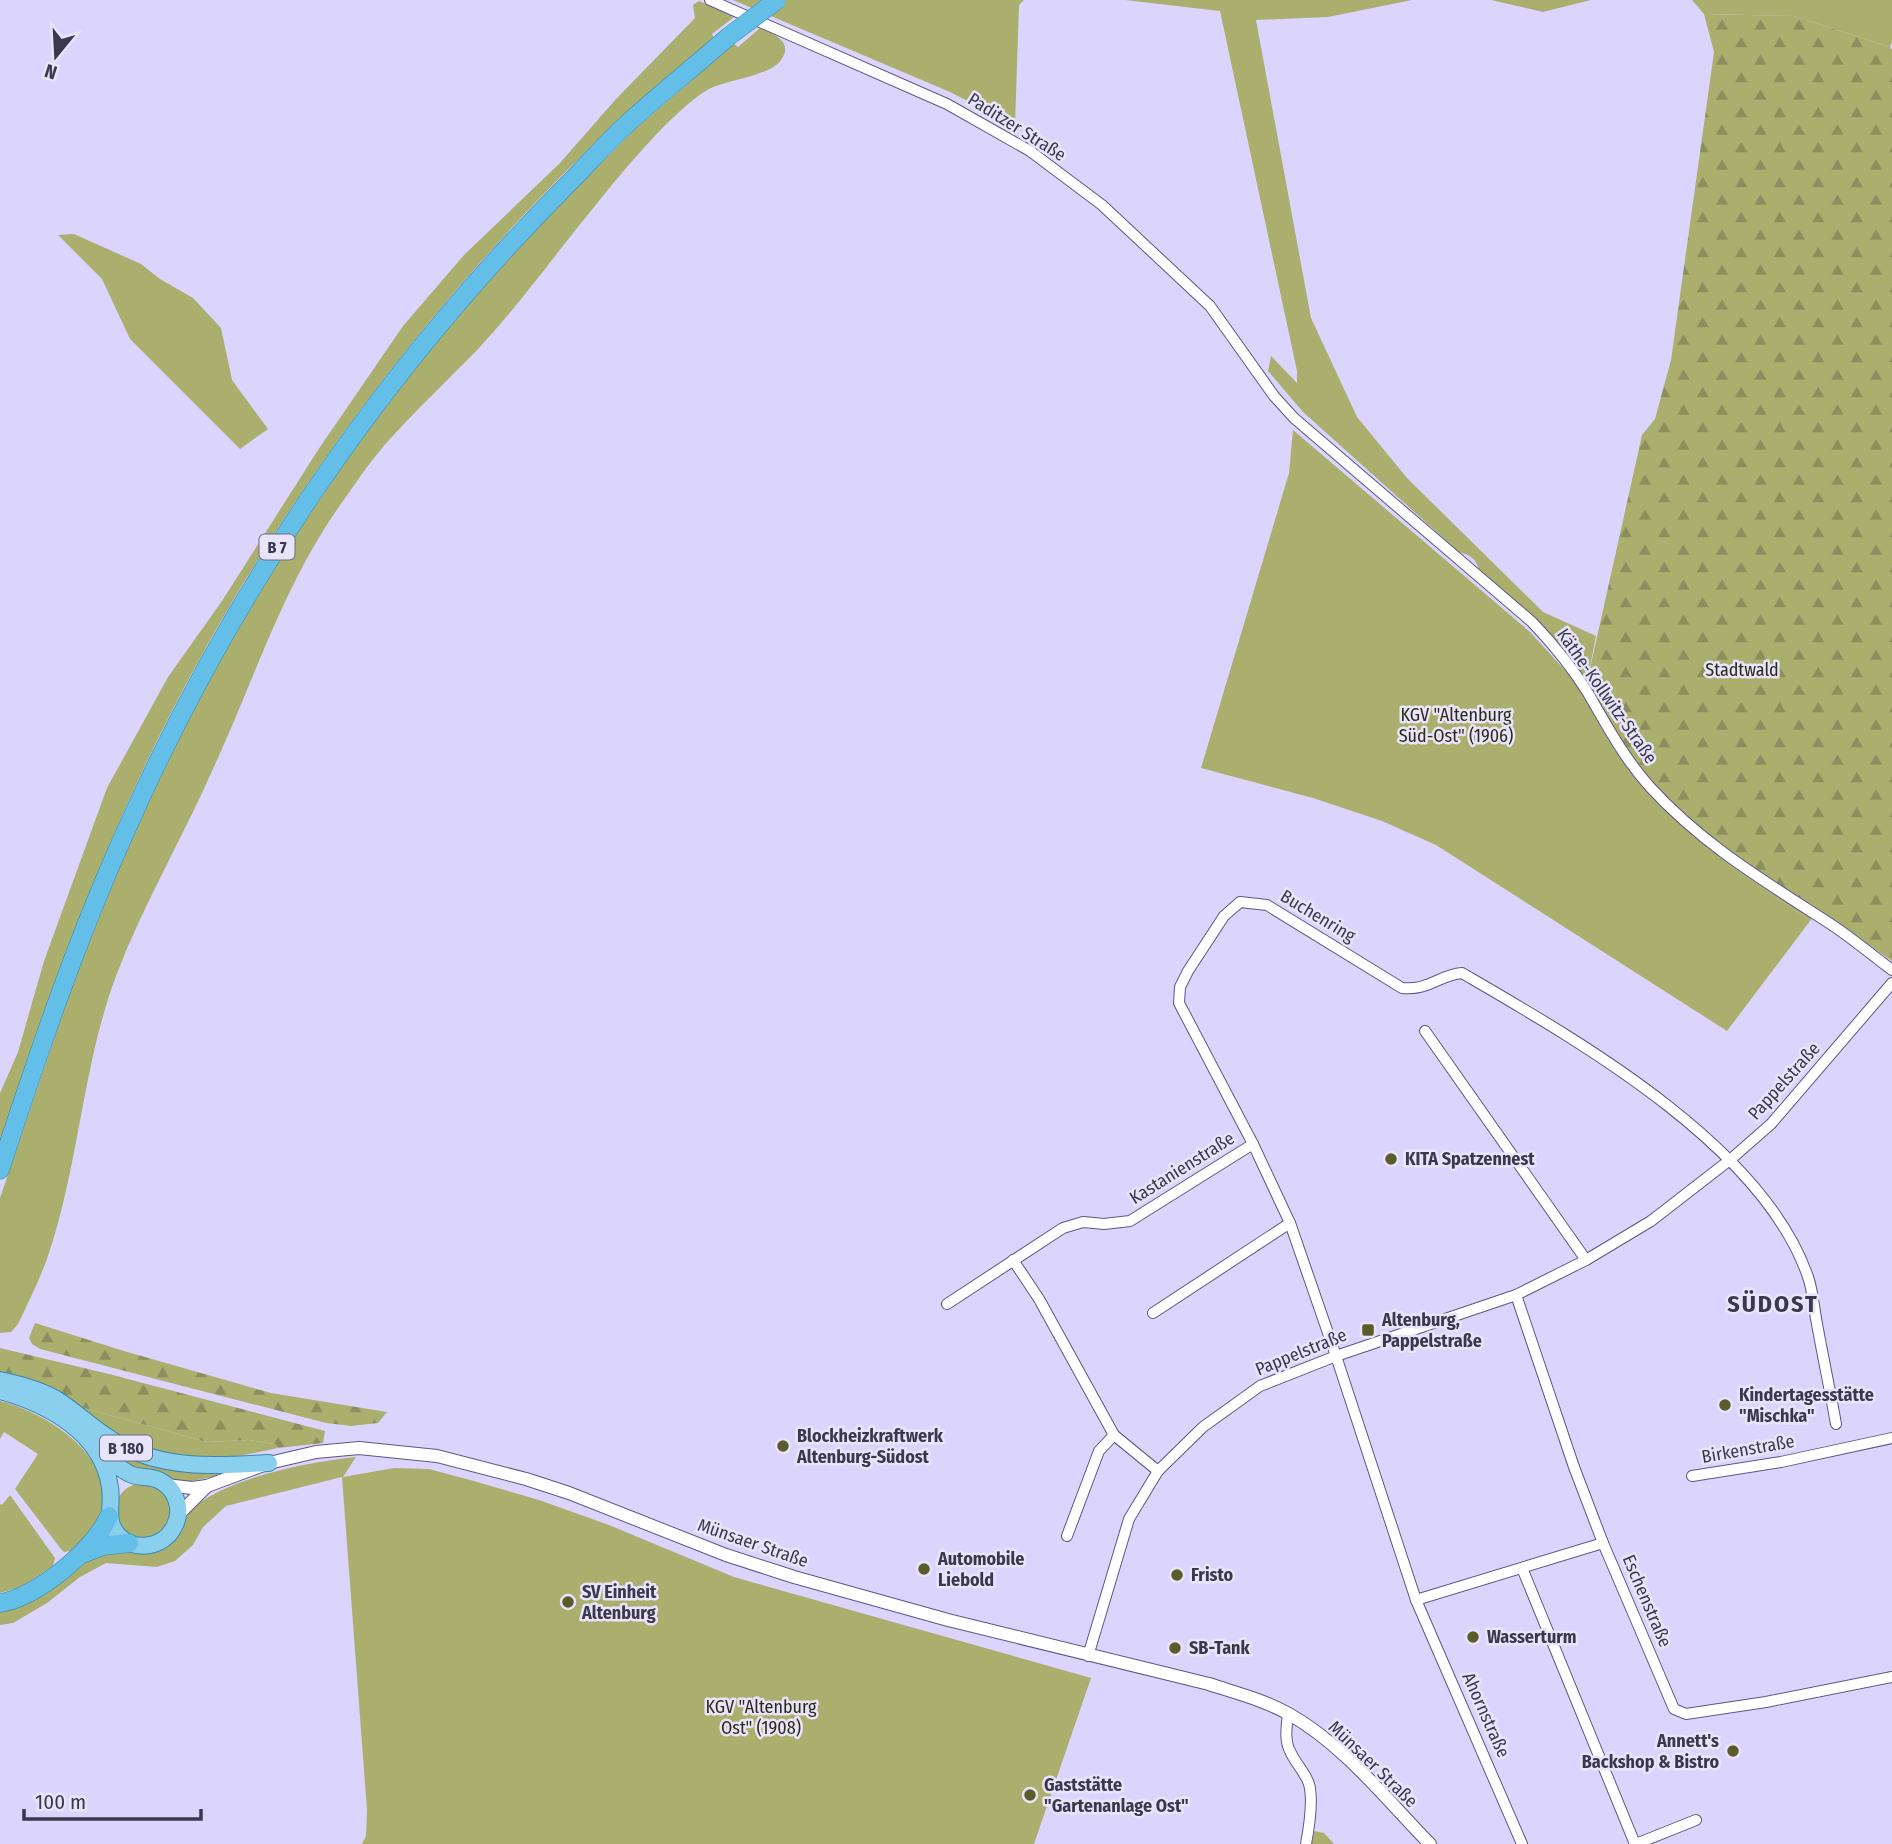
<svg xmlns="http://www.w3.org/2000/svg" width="1892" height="1844" font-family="'Fira Sans Condensed',sans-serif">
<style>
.green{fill:#aaaf6e}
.forest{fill:url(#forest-firs)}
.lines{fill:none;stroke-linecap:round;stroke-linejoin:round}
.minor-casing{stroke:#5e5683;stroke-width:12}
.tertiary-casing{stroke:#5e5683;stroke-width:14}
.primary-casing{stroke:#3c85ad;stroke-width:18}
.trunk-casing{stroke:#3c85ad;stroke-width:19}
.minor{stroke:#fff;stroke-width:10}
.tertiary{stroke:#fff;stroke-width:12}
.primary{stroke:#8acfed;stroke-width:16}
.trunk{stroke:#63bfe7;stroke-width:18}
.trunk-bridge-casing{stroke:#3c85ad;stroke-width:19;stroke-linecap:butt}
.trunk-bridge{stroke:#63bfe7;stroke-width:18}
.poi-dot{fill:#5a5d2a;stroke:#e8e5fa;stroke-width:2.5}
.labels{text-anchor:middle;stroke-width:5;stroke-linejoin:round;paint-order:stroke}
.shield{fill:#e8e5fa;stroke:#6f6c81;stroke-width:2}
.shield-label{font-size:16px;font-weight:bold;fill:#3b384d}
.street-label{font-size:18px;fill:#3b384d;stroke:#e8e5fa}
.park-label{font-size:18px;fill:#2a2b17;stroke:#e8e5fa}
.poi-label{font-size:18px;font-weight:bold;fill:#3b384d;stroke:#e8e5fa;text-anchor:start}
.district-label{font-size:24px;font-weight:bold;letter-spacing:2px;fill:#3b384d;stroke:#e8e5fa}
</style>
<defs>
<pattern id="forest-firs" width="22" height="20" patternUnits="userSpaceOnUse" patternTransform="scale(1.75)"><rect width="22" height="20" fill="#aaaf6e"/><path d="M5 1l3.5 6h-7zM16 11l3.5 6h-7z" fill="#8c8f5d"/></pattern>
</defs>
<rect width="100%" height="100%" fill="#dbd5fe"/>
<g class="green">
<path d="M733 0H1024L1019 5 1015 125 950 92Z"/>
<path d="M1125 0H1412L1328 17 1256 20 1311 318 1357 417 1407 478 1543 612 1596 636 1587 682 1536 620 1479 570C1476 558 1470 555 1459 552L1303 412 1268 371 1271 356 1297 383V371L1220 11Z"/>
<path d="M1491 0H1591L1543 12Z"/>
<path d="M1692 0H1892V42L1890 47 1794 16 1704 14Z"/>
<path d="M699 1 734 17 712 34 714 38C683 64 651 89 622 117 409 316 229 566 114 834 71 935 36 1038 0 1142V1093L18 1052 44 961 107 788 168 677 222 601 318 450 403 326 464 255 560 163 616 99 695 18 693 5Z"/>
<path d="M760 28C774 34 794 42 781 60 770 76 727 80 709 89 675 108 624 170 599 201 559 249 521 303 479 348 450 378 419 407 391 438 373 457 358 480 343 501 284 583 255 678 213 769 182 839 143 905 116 976 82 1067 79 1167 47 1259 39 1281 28 1303 18 1324L11 1332 0 1333V1198L73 983 131 839 195 705 269 575 354 449 444 331 536 229 635 129 734 44 738 47Z"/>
<path d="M74 234 141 264 160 279 193 298 221 328 232 380 268 429 240 449 130 339 102 279 58 235Z"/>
<path d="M1293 430 1530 632 1573 679 1614 750 1730 865 1810 921 1727 1031 1436 845 1382 821 1313 798 1201 768 1289 473Z"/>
<path d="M0 1401C44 1412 110 1452 102 1504 101 1515 98 1525 90 1533 82 1541 76 1551 64 1552L61 1549 15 1489 38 1454 4 1432 0 1439Z"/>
<path d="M73 1405 207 1442 250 1440 275 1444 278 1448C229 1459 174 1468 128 1442 109 1431 91 1417 73 1405Z"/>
<path d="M111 1448 185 1471 217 1473V1476L181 1483 133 1469 108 1451Z"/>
<path d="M356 1457 343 1477 394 1468 429 1469 470 1480 539 1500 609 1525 734 1577 1091 1678 1034 1844H362L366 1836 367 1810 342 1477 226 1506 203 1527 193 1545 175 1561 157 1567 106 1563 80 1577 47 1603 13 1623 0 1625V1612C37 1606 60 1576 91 1559 119 1543 138 1562 163 1549 183 1539 181 1516 198 1504 236 1476 309 1462 356 1457Z"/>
<circle cx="143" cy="1511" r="28"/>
<path d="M10 1495 55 1558 53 1566 21 1587 0 1593V1504L2 1505Z"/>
<path d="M1314 1831 1324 1833 1334 1844H1312Z"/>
</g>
<g class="forest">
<path d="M1704 14 1794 16 1890 47 1892 50V961L1818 909 1810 921 1730 865 1652 797 1614 750 1573 679 1587 682 1642 435 1655 419 1671 360 1714 52Z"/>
<path d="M35 1323 124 1351 271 1393 387 1412 378 1423 351 1426 326 1423 40 1349 32 1344 29 1338Z"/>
<path d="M0 1348 109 1374 325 1431 323 1443 278 1448 275 1444 250 1440 207 1442 73 1405 0 1376Z"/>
</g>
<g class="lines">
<defs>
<g id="minor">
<path d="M710 0 947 104 1030 151 1102 205 1210 306 1274 396 1294 418 1532 622C1553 644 1572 667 1588 693 1607 726 1624 758 1650 787 1704 846 1766 882 1832 925 1853 939 1872 955 1892 970"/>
<path d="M1425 1031 1586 1260"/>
<path d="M1013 1260 1039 1299 1114 1435 1158 1471"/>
<path d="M1516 1295 1574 1467 1603 1543 1674 1709 1686 1714 1766 1702 1892 1677"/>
<path d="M947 1304 1063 1228 1083 1222 1104 1224 1130 1221 1253 1144"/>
<path d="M1153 1313 1290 1223"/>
<path d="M1692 1476 1781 1462 1892 1438"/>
<path d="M1067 1536 1099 1451 1114 1435"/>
<path d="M1522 1568 1635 1844"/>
<path d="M1416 1600 1603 1543"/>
<path d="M1088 1656 1129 1519 1158 1471 1203 1427 1260 1386 1336 1356 1516 1295 1586 1260 1651 1221 1731 1159 1771 1124 1892 983"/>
<path d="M1288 1713C1287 1725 1284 1740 1290 1751 1295 1763 1305 1772 1309 1784 1313 1799 1309 1828 1306 1844"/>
<path d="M1522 1844 1416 1600 1336 1356 1290 1223 1253 1144 1179 1003 1180 987 1188 971 1224 916 1240 902 1267 905 1402 988C1428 991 1439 975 1462 973 1577 1040 1763 1145 1808 1277 1813 1291 1814 1309 1817 1324 1823 1357 1830 1390 1836 1424"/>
<path d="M1636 1844 1696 1820"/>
</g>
<g id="tertiary">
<path d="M166 1485 192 1488 207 1486 269 1463 316 1452 359 1448 437 1456 526 1479 569 1493 726 1555 794 1577 948 1620 1209 1684C1236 1693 1264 1700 1289 1714 1344 1745 1386 1799 1430 1844"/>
<path d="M178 1515 207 1486"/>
</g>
<g id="primary">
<path d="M0 1380C19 1384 39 1389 56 1399 77 1412 95 1431 117 1443 164 1470 217 1466 269 1463"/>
<path d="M0 1391C48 1404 102 1433 110 1487 113 1505 104 1522 120 1537 136 1552 164 1547 174 1527 184 1509 175 1486 156 1479 147 1476 138 1478 130 1474 119 1468 109 1460 98 1454"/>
</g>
<g id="trunk">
<path d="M0 1170C37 1057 75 944 124 835 230 593 380 373 566 186 587 165 607 142 629 122 661 93 695 66 728 37"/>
<path d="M82 1554 103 1546 129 1543"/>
<path d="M0 1603C36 1598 95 1549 109 1516"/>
</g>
</defs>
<use href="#minor" class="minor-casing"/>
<use href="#tertiary" class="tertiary-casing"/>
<use href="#primary" class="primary-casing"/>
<use href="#trunk" class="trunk-casing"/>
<use href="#minor" class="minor"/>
<use href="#tertiary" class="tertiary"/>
<use href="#primary" class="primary"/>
<use href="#trunk" class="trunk"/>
<defs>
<path id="trunk-bridge" d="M728 37 777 0"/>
</defs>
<use href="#trunk-bridge" class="trunk-bridge-casing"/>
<use href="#trunk-bridge" class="trunk-bridge"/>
</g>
<g class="poi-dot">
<circle cx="1391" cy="1159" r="7"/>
<rect x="1361" y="1323" width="14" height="14" rx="3.5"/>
<circle cx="1725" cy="1405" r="7"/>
<circle cx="783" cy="1446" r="7"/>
<circle cx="924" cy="1569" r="7"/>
<circle cx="1177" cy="1575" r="7"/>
<circle cx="568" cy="1602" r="7"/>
<circle cx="1473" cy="1637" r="7"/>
<circle cx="1175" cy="1648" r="7"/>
<circle cx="1733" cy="1751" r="7"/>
<circle cx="1030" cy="1795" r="7"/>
</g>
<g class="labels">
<g class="shield">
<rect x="259.5" y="534.5" width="35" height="25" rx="5"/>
<rect x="100" y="1435.5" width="52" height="25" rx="5"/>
</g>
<g class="shield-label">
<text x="277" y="553">B 7</text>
<text x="126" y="1454">B 180</text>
</g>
<g class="street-label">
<text transform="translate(1017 127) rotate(32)" y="6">Paditzer Straße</text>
<text transform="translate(1607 696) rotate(55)" y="6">Käthe-Kollwitz-Straße</text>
<text transform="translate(1318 916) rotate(31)" y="6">Buchenring</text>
<text transform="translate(1784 1081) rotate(-48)" y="6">Pappelstraße</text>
<text transform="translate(1182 1168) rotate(-32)" y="6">Kastanienstraße</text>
<text transform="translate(1301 1352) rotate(-22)" y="6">Pappelstraße</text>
<text transform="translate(1748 1449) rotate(-10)" y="6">Birkenstraße</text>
<text transform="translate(753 1543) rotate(19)" y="6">Münsaer Straße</text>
<text transform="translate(1647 1601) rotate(67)" y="6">Eschenstraße</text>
<text transform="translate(1486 1715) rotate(66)" y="6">Ahornstraße</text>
<text transform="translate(1373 1764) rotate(44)" y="6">Münsaer Straße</text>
</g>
<g class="park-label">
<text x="1742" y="676">Stadtwald</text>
<text x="1456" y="721">KGV "Altenburg<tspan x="1456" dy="21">Süd-Ost" (1906)</tspan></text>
<text x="761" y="1713">KGV "Altenburg<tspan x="761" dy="21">Ost" (1908)</tspan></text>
</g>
<g class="poi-label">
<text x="1405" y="1165">KITA Spatzennest</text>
<text x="1382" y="1326">Altenburg,<tspan x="1382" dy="21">Pappelstraße</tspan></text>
<text x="1739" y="1401">Kindertagesstätte<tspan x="1739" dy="21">"Mischka"</tspan></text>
<text x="797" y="1442">Blockheizkraftwerk<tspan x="797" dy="21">Altenburg-Südost</tspan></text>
<text x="938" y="1565">Automobile<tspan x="938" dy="21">Liebold</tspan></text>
<text x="1191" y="1581">Fristo</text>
<text x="582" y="1598">SV Einheit<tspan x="582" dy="21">Altenburg</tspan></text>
<text x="1487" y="1643">Wasserturm</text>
<text x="1189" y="1654">SB-Tank</text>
<text x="1719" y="1747" text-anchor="end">Annett's<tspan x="1719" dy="21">Backshop &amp; Bistro</tspan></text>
<text x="1044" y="1791">Gaststätte<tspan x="1044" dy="21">"Gartenanlage Ost"</tspan></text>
</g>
<g class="district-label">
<text x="1773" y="1312">SÜDOST</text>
</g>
</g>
<g transform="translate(56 56) rotate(198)" stroke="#e8e5fa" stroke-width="5" paint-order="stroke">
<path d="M0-5L12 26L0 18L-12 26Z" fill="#3b384d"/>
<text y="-10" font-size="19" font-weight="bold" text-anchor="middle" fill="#3b384d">N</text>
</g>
<path d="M24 1809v10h177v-10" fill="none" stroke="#3b384d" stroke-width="3.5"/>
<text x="35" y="1809" font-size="21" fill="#3b384d" stroke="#e8e5fa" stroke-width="5" paint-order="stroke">100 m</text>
</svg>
